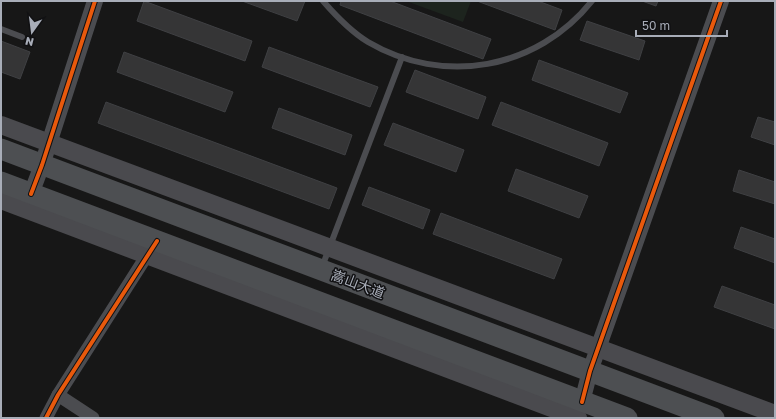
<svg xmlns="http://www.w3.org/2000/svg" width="776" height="419" font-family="'Golos Text','Noto Sans SC',sans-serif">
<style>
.green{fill:#1d241e}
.building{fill:#353536;stroke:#3f4043}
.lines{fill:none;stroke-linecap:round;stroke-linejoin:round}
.service{stroke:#4b4c50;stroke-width:6}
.minor{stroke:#4b4c50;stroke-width:13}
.tertiary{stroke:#4b4c50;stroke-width:16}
.secondary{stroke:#4a4a4e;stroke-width:18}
.primary{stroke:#4d4f52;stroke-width:21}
.cycleway-casing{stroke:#111113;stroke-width:6}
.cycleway{stroke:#e8590c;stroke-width:4}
.labels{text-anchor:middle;stroke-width:3;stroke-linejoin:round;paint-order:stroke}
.street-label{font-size:14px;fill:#a8adb8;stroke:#111113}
</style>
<rect width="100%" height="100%" fill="#171717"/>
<path class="green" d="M406 1H471L463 22Z"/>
<g class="building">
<path d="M144 1 252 41 245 61 137 21Z"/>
<path d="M242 1H305L297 21Z"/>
<path d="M341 1H390L491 39 483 59 340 5Z"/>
<path d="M477 1H538L562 10 555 30Z"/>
<path d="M642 1H658L656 6Z"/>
<path d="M587 21 645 41 639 60 580 40Z"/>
<path d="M1 41 30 52 20 79 1 72Z"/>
<path d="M269 47 378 87 370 107 262 67Z"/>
<path d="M124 52 233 92 225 112 117 72Z"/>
<path d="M539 60 628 93 620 113 532 80Z"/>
<path d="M415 70 486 97 478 119 406 92Z"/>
<path d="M106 102 337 188 329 209 98 123Z"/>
<path d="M501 102 608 143 599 166 492 125Z"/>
<path d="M279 108 352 135 345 155 272 128Z"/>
<path d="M758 117 775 122V145L751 137Z"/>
<path d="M393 123 464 150 456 172 384 145Z"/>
<path d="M516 169 588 196 579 218 508 191Z"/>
<path d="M739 170 775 182V204L733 191Z"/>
<path d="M369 187 430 210 423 229 362 205Z"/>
<path d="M441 213 562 259 554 279 433 234Z"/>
<path d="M741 227 775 239V263L734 248Z"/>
<path d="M722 286 775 305V329L714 307Z"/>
</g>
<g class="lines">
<g class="service">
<path d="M323 1C336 16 350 31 368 42 443 86 537 70 592 1"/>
<path d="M1 29 22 37"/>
<path d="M322 267 402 57"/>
</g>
<g class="minor">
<path d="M58 395 93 418"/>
<path d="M46 418 58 395 151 249"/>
</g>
<g class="tertiary">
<path d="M31 194 42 165 95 1"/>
<path d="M582 402 590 371 721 1"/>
</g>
<g class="secondary">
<path d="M1 125 775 414"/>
<path d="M1 200 578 418"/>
</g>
<g class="primary">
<path d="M1 149 714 418"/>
<path d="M1 182 627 418"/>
</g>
<defs>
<g id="cycleway">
<path d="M31 194 42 165 95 1"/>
<path d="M582 402 590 371 721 1"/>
<path d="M46 418 58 395 157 241"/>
</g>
</defs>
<use href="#cycleway" class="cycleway-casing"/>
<use href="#cycleway" class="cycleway"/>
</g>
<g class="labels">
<g class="street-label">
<text transform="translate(358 284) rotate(21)" y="5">嵩山大道</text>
</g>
</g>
<rect width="776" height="419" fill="none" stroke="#a8adb8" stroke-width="4"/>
<g transform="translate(32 32) rotate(194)" stroke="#111113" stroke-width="3" paint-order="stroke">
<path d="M0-3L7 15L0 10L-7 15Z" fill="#a8adb8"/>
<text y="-6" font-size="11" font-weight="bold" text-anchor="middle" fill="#a8adb8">N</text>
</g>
<path d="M636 30v6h91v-6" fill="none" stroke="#a8adb8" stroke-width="2"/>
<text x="642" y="30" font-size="12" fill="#a8adb8" stroke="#111113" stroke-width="3" paint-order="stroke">50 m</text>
</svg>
